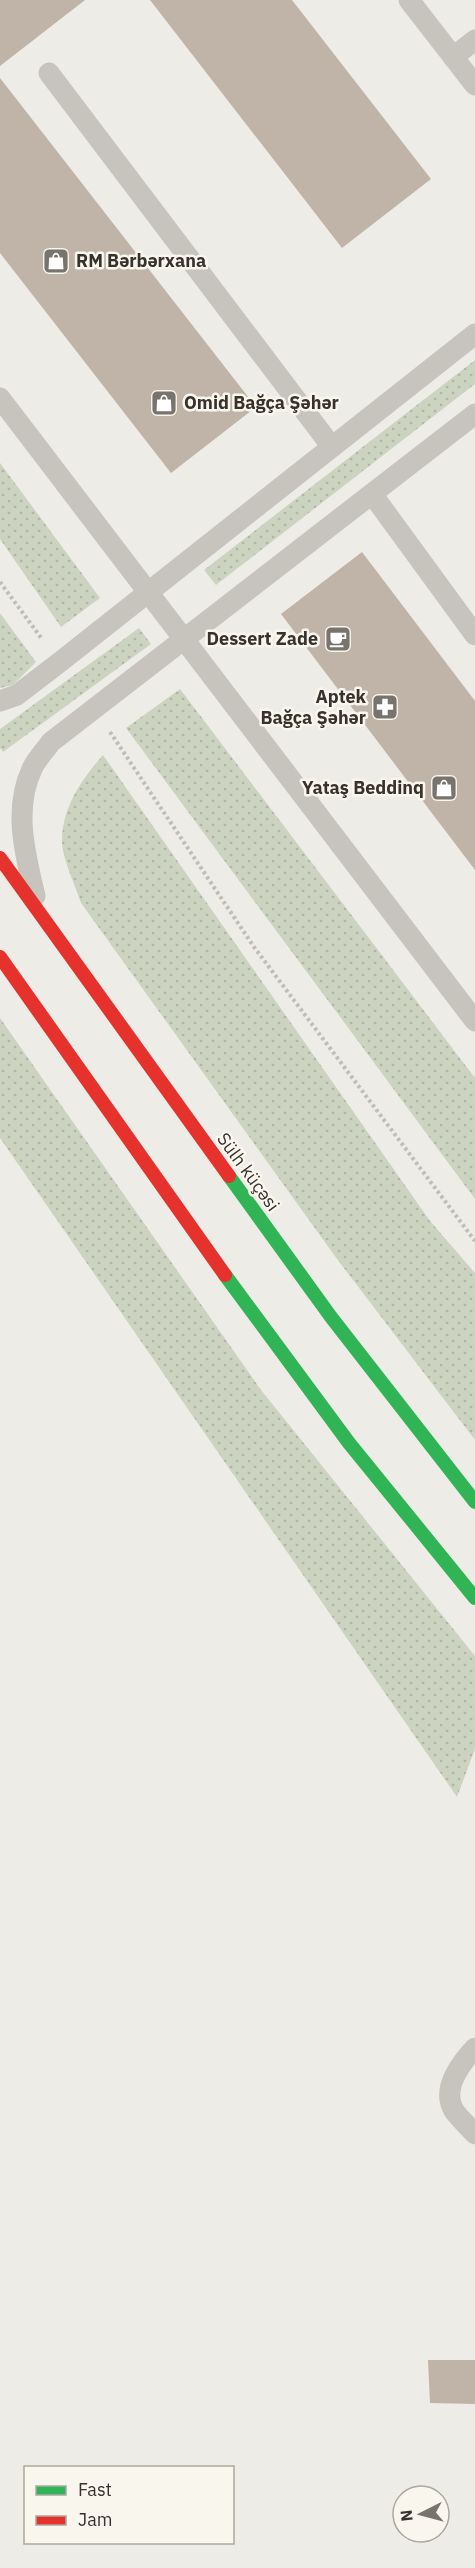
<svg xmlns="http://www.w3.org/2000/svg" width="475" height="2568" font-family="'IBM Plex Sans',sans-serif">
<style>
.grass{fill:url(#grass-dots)}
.building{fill:#c0b4a9}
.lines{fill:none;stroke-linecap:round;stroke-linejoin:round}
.path{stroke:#c0bcb6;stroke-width:4;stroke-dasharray:3 3;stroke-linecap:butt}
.lane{stroke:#c7c4be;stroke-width:21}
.fast{stroke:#30b455;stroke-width:14}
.jam{stroke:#e5322d;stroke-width:14}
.labels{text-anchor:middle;stroke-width:5;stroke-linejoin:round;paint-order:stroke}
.poi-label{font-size:18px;font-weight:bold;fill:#39322c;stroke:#f9f6ee;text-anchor:end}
.street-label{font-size:18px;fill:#39322c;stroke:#f9f6ee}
</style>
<defs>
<pattern id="grass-dots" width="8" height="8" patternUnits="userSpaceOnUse" patternTransform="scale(1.5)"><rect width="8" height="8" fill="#ccd4c1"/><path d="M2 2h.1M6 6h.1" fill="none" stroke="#b0b6a6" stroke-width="1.8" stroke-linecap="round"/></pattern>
</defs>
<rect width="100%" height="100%" fill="#eeece6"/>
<g class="grass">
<path d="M475 360V384L216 585 204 570Z"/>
<path d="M0 463 100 598 61 627 0 539Z"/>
<path d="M0 613 36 662 13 685 0 688Z"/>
<path d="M139 628 151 644 3 752 0 748V729Z"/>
<path d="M180 689 475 1078V1199L126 728Z"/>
<path d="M103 755 430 1221 475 1273V1440L337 1259 81 903C76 887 62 858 62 841 62 807 82 779 103 755Z"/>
<path d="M0 1018 261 1390 475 1656V1749L457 1797 0 1138Z"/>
</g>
<g class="building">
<path d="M0 0H85L0 66Z"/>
<path d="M150 0H292L431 179 342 248Z"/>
<path d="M0 78 256 407 171 473 0 253Z"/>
<path d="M362 552 475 701V870L281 614Z"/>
<path d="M428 2360H475V2404L430 2403Z"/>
</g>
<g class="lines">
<g class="path">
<path d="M0 582 42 639"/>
<path d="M110 732 254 947 475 1241"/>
</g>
<g class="lane">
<path d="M409 0 475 85"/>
<path d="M453 57 475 40"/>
<path d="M49 73 332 447"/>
<path d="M0 398 475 1021"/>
<path d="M372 494 475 635"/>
<path d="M0 701 17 695 60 662 475 334"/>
<path d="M35 896C25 854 13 809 32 769 36 759 45 751 51 742L475 414"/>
<path d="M475 2048C461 2063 440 2090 455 2112 461 2120 469 2127 475 2134"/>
</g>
<g class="fast">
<path d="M229 1176 331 1317 475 1502"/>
<path d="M225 1275 349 1443 475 1598"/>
</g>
<g class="jam">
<path d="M0 858 229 1176"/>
<path d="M0 957 225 1275"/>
</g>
</g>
<defs>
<symbol id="shop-square" viewBox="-11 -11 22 22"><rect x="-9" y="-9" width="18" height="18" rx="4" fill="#78736d" stroke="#f9f6ee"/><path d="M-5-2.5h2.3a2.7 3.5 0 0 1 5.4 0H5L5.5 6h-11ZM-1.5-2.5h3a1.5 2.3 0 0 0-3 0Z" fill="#fff"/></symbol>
<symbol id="cafe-square" viewBox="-11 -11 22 22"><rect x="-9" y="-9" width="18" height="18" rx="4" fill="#78736d" stroke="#f9f6ee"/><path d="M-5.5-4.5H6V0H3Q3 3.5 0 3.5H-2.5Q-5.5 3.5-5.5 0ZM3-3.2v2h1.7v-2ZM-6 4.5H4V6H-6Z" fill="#fff"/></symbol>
<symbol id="pharmacy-square" viewBox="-11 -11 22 22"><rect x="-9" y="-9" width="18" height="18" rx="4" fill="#78736d" stroke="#f9f6ee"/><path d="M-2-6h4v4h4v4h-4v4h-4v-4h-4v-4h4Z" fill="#fff"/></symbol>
</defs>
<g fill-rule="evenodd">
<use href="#shop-square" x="41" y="246" width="30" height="30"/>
<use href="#shop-square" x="149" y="388" width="30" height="30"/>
<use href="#cafe-square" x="323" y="624" width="30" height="30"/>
<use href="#pharmacy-square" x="370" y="692" width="30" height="30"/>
<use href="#shop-square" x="429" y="773" width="30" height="30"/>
</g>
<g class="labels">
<g class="poi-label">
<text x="76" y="267" text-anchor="start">RM Bərbərxana</text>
<text x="184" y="409" text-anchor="start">Omid Bağça Şəhər</text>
<text x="318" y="645">Dessert Zade</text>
<text x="366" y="703">Aptek<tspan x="366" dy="21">Bağça Şəhər</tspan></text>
<text x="424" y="794">Yataş Beddinq</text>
</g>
<g class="street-label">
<text transform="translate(248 1172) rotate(54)" y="6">Sülh küçəsi</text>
</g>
</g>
<rect x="24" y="2466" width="210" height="78" fill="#f9f6ee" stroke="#aca8a0" stroke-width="1.5"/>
<rect x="36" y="2486" width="30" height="9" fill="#30b455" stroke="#aca8a0" stroke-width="1.5"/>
<text x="78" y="2496" font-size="18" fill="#39322c">Fast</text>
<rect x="36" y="2516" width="30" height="9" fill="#e5322d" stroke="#aca8a0" stroke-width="1.5"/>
<text x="78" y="2526" font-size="18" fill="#39322c">Jam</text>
<g transform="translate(421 2514) rotate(264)"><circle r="28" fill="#f9f6ee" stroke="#aca8a0" stroke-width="1.5"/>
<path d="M0-4.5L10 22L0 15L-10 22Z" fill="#78736d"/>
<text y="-9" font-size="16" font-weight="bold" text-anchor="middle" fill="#39322c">N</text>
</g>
</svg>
